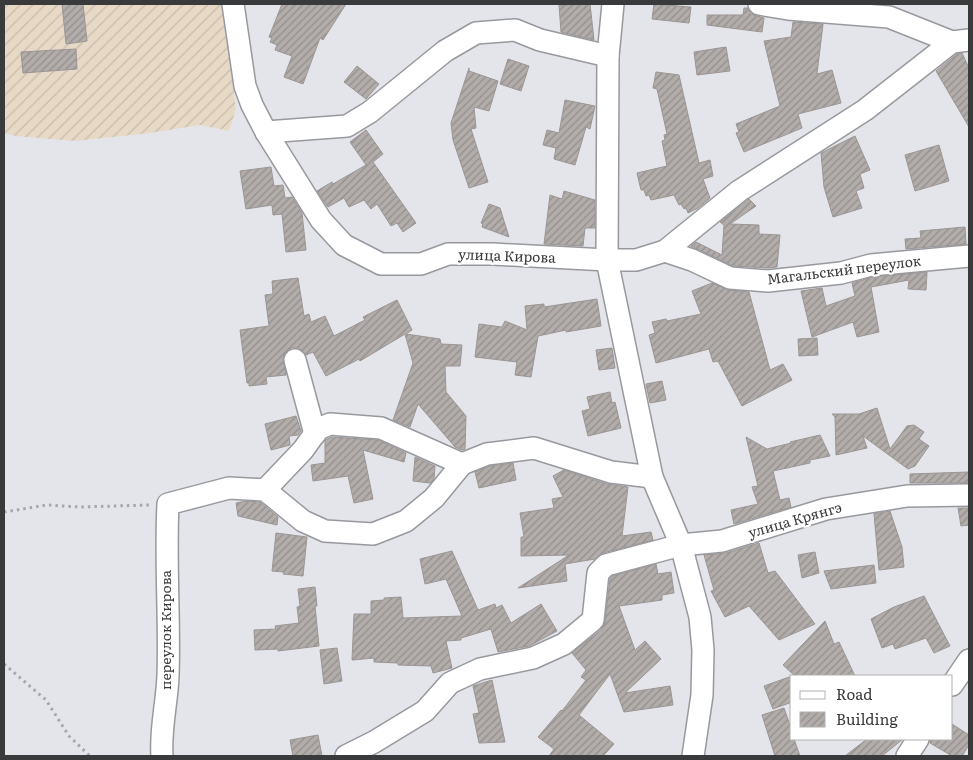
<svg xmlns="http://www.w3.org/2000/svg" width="973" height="760" font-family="Literata,serif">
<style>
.industrial{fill:url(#industrial-furrows)}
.building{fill:url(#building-hatch);stroke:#9b9594}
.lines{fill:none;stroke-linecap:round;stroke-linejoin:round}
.minor-casing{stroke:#98999e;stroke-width:24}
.path{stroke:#a6a7ab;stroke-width:3;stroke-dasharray:2.5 4;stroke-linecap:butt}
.minor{stroke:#fff;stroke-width:21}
.labels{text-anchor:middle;stroke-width:4.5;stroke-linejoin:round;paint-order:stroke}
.street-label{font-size:14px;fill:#393a3c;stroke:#fff}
</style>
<defs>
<pattern id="industrial-furrows" width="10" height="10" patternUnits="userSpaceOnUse" patternTransform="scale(1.25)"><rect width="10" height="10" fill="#e7d9c6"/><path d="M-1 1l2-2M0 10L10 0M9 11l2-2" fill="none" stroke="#c7bbab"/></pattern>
<pattern id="building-hatch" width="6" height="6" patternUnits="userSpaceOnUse" patternTransform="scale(1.25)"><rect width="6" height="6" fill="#b2adab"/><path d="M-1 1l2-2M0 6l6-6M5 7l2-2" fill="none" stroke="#928e8c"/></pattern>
</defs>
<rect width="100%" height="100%" fill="#e3e5ea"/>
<path class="industrial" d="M4 4H223L236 109 229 131 200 125 150 133 75 141 16 136 4 133Z"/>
<g class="building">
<path d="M62 4H83L87 41 66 44Z"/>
<path d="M282 4H346L323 40 320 38 303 84 284 77 292 56 275 50 277 45 270 42 272 38 269 37Z"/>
<path d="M590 4 594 40 561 32 559 5Z"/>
<path d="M654 4 691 7 689 23 652 19Z"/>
<path d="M744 8H747L751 14 764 18 762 32 707 25V15H743Z"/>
<path d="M793 22 823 24 817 74 832 70 841 103 798 114 802 128 744 152 736 133 739 132 736 124 780 106 764 41 791 37Z"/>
<path d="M726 47 730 71 697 75 694 52Z"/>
<path d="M76 49 77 69 23 73 21 52Z"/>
<path d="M962 53 969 68V127L936 71 957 54Z"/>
<path d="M508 59 529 66 521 91 500 84Z"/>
<path d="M357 66 379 84 366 99 344 82Z"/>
<path d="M469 68V71L498 81 489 111 474 107 476 128 471 129 488 182 469 188 453 140 451 123Z"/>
<path d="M656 72 679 75 699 163 710 160 713 176 703 179 710 198 698 208 688 213 686 208 684 209 681 204 679 205 674 195 651 200 649 195 646 196 644 190H641L637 173 667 166 662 141 665 140 664 135 667 134 657 89 653 88Z"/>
<path d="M565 100 595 106 590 129 586 127 575 165 554 159 556 148 543 145 547 130 559 133Z"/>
<path d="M366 130 383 154 373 162 416 223 403 232 397 223 391 226 377 204 371 209 364 200 349 207 344 198 328 207 317 191 332 182 333 184 366 165 350 142Z"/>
<path d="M855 136 870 170 860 174 864 188 856 191 862 208 833 217 824 187 821 153Z"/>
<path d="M939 145 949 181 915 191 905 155Z"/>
<path d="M271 167 274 186 283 185 285 198 292 197 302 213 306 250 286 252 282 214 273 215 272 205 246 209 240 171Z"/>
<path d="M564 191 595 200V228H585L583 246 544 244 550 195 562 199Z"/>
<path d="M749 199 756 206 730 224 759 225V234L780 235 777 267 768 268 733 266 691 246 696 242 722 255 724 225 720 222Z"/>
<path d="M489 204 500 208 509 237 482 227 483 224 481 223Z"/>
<path d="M965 227 966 244 906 249 905 239 921 238 920 231Z"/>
<path d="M927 272 926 290 908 289 909 280 871 287 879 332 857 337 853 322 812 337 801 291 822 288 826 306 855 296 852 283 873 277Z"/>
<path d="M298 278 304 316 309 314 311 322 325 316 334 336 365 320 363 317 397 300 412 330 406 334 440 339 441 344 462 345 460 366H445L446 392 466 416 465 449 462 450 455 447 418 404 410 427 393 420 413 363 405 334 360 361 359 359 326 376 313 352 306 355 299 348H291L286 352 283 357 286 375 266 377 267 384 249 386V383H247L240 330 269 326 265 295 273 294 272 281Z"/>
<path d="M712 283 729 290 749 292 770 370 783 364 792 380 742 406 718 361 713 362 709 349 656 363 649 335 655 333 652 322 666 319 667 321 701 314 692 291Z"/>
<path d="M597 299 601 326 566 332V330L538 336 531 377 515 375 517 362 475 357 479 324 502 327 505 321 527 330 525 306 544 304V307Z"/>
<path d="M817 338 818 355 799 356 798 339Z"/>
<path d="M612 348 615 368 599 370 596 350Z"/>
<path d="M662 381 666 400 650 403 646 384Z"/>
<path d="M610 392 612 403 615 402 621 428 588 436 582 411 590 409 587 397Z"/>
<path d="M877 408 890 449 907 426 914 425 924 432 919 439 929 446 915 466 908 469 863 436 867 448 836 455 835 417 832 414H859Z"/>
<path d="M296 416 301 431 298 435 289 436 290 445 271 450 265 424Z"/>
<path d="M820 435 830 456 810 460V463L773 471 780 500 789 498 791 507 734 524 731 510 758 504 752 487 758 486 746 437 767 449 791 443 790 442Z"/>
<path d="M332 437 378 440 406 453 404 462 363 450 373 499 354 503 348 476 313 481 311 465 325 463V440Z"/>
<path d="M415 457 435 466 434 479 430 483 413 481Z"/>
<path d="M513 463 516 480 479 488 475 472 490 466Z"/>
<path d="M564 470 607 484 628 487 622 536 651 532 653 540 603 553 595 559 565 564 567 581 518 588 569 555 521 556V537H524L520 513 554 508 552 499 563 497 553 476Z"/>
<path d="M969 472V483H910V474Z"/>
<path d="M246 501 260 502 278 517 277 525 238 516 236 503Z"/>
<path d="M969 508V525L961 526 958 508Z"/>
<path d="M890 511 902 547 904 567 879 570 874 514Z"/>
<path d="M276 533 307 537 303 576 283 574 284 572 272 571Z"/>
<path d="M759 543 768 573 775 571 815 624 779 640 749 606 725 617 711 591 714 590 704 555 726 553Z"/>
<path d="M452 551 478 610 495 604 496 608 502 605 511 623 541 604 557 631 529 646 498 652 491 629 461 638V640L446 641 452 668 433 673 431 666 398 665V663L374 662V658L352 660 354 614H371V601L384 600V598L401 597 403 618 462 616 446 579 425 584 420 559Z"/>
<path d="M815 552 819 573 802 578 798 555Z"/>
<path d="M656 564 658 574 671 572 674 593 662 595V600L619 606 635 650 645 641 661 659 625 693 670 686 673 705 624 712 610 674 579 715 614 744 603 756H549L554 749 538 737 561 710 562 711 586 680 581 677 586 670 572 653 601 630 605 622 610 579 612 576Z"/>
<path d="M874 565 876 583 831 589 824 571Z"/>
<path d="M315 587 317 606H315L319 646 278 651V649L255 650 254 630 276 629 275 626 299 623 297 607 300 606 298 589Z"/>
<path d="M924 596 950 646 934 653 926 638 895 649 893 644 882 648 871 619 894 607Z"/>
<path d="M825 621 834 644 839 642 855 676H795L783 665Z"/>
<path d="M337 648 342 681 324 684 320 650Z"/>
<path d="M792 676V702L773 709 764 686Z"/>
<path d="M492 680 505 742 479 743 473 714 479 713 473 686Z"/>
<path d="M784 708 792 731V739H794L800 756H775L762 715Z"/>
<path d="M952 724 969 735V745L962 756H952L930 743V739H952Z"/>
<path d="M318 735 322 756H293L290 740Z"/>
<path d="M867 739H903L882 756H845Z"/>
</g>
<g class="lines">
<defs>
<g id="minor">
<path d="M233 4 245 86 252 105 266 132 321 220 344 245 381 264H421L448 254H493L607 260H636L665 251 739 191 865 110 952 42"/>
<path d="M613 4 608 56 607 260 652 477 681 545 700 617 703 650 702 695 693 756"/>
<path d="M759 4 788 9 889 17 952 42 969 40"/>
<path d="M266 132 347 126 370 112 445 51 476 33 515 30 540 40 608 56"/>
<path d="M665 251 692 260 730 278 768 281 841 273 871 265 969 256"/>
<path d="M295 360 315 434"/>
<path d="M265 490 303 450 318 429 330 424 381 428 462 464"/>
<path d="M952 685 969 660"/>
<path d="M162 756C160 729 167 703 168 676 170 619 165 562 168 504L229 488 265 490 303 521 325 531 373 534 406 521 434 498 462 464 487 454 534 448 611 472 652 477"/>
<path d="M346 756 374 742 425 711 450 683 480 669 533 658 564 644 593 620 598 573 606 565 681 545 722 541 826 509 907 496 969 495"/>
<path d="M907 756 918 739"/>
</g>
</defs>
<use href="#minor" class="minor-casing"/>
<g class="path">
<path d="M4 512 47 505 80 507 150 505"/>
<path d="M4 664 46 700 69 736 90 756"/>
</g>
<use href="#minor" class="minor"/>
</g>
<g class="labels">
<g class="street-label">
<text transform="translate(507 256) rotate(2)" y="5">улица Кирова</text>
<text transform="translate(844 270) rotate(-7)" y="5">Магальский переулок</text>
<text transform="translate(795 520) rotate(-16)" y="5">улица Крянгэ</text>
<text transform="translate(166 630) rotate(-90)" y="5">переулок Кирова</text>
</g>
</g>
<rect width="973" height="760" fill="none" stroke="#393a3c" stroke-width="10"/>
<rect x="790" y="675" width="162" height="65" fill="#ffffff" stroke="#b0b0b1"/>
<rect x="800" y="691" width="25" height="8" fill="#ffffff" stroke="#b0b0b1"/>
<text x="836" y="700" font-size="15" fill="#393a3c">Road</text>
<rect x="800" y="712" width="25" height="15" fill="url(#building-hatch)" stroke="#b0b0b1"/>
<text x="836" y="725" font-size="15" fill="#393a3c">Building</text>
</svg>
